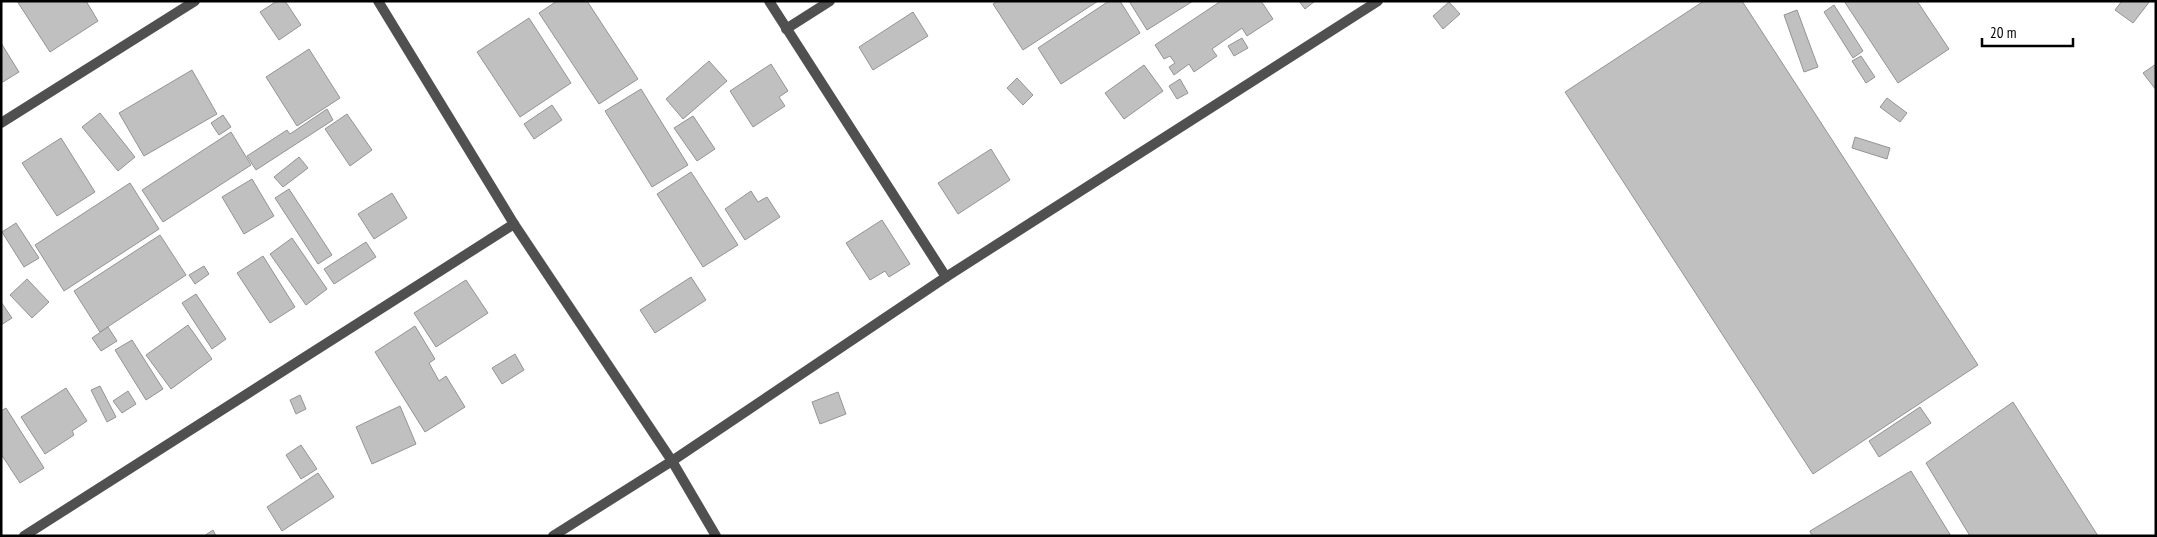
<svg xmlns="http://www.w3.org/2000/svg" width="2157" height="537" font-family="'PT Sans Narrow',sans-serif">
<style>
.building{fill:#c0c0c0;stroke:#949494}
.lines{fill:none;stroke-linecap:round;stroke-linejoin:round}
.minor{stroke:#505050;stroke-width:10}
</style>
<rect width="100%" height="100%" fill="#fff"/>
<g class="building">
<path d="M17 1H86L98 21 50 52Z"/>
<path d="M277 1H285L301 25 279 40 260 12Z"/>
<path d="M557 1H587L638 79 599 104 539 13Z"/>
<path d="M998 1H1098L1023 50 993 4Z"/>
<path d="M1109 1H1120L1140 33 1061 84 1038 48Z"/>
<path d="M1129 1H1193L1147 30Z"/>
<path d="M1221 1H1261L1273 19 1247 36 1242 28 1212 49 1217 56 1194 72 1189 64 1174 75 1169 67 1175 63 1170 56 1164 59 1155 45Z"/>
<path d="M1299 1H1315L1305 9Z"/>
<path d="M1704 1H1742L1978 365 1813 474 1565 92Z"/>
<path d="M1844 1H1917L1949 49 1898 83Z"/>
<path d="M2122 1H2150L2133 23 2115 10Z"/>
<path d="M1449 2 1460 14 1443 29 1433 16Z"/>
<path d="M1834 5 1863 51 1853 58 1824 12Z"/>
<path d="M1797 10 1818 67 1804 72 1784 15Z"/>
<path d="M913 12 928 36 873 70 859 47Z"/>
<path d="M529 18 571 83 520 117 477 52Z"/>
<path d="M1242 38 1248 48 1234 56 1228 46Z"/>
<path d="M1 43 19 72 1 83Z"/>
<path d="M309 49 340 98 297 126 266 77Z"/>
<path d="M1861 56 1875 77 1866 83 1852 61Z"/>
<path d="M709 61 727 81 683 119 666 99Z"/>
<path d="M771 64 788 91 779 97 785 106 753 127 730 91Z"/>
<path d="M2156 64V90L2143 73Z"/>
<path d="M1144 65 1163 91 1124 119 1105 93Z"/>
<path d="M192 70 217 114 144 156 119 113Z"/>
<path d="M1017 78 1033 95 1023 105 1007 88Z"/>
<path d="M1180 79 1188 93 1177 99 1169 86Z"/>
<path d="M641 89 688 165 652 187 605 111Z"/>
<path d="M1887 98 1907 113 1900 122 1880 107Z"/>
<path d="M552 105 562 120 534 139 524 124Z"/>
<path d="M327 109 333 120 256 170 247 156 287 130 290 134Z"/>
<path d="M100 113 135 157 118 171 82 127Z"/>
<path d="M347 114 372 150 350 166 325 129Z"/>
<path d="M223 115 231 127 219 135 211 123Z"/>
<path d="M693 116 715 149 697 161 674 128Z"/>
<path d="M231 132 251 165 163 222 142 190Z"/>
<path d="M1855 137 1890 148 1887 159 1852 148Z"/>
<path d="M61 138 95 192 57 216 22 163Z"/>
<path d="M991 149 1010 180 958 214 938 183Z"/>
<path d="M299 157 308 168 283 187 274 177Z"/>
<path d="M691 172 738 245 703 267 657 194Z"/>
<path d="M252 179 274 216 244 234 222 197Z"/>
<path d="M130 183 159 229 64 291 35 245Z"/>
<path d="M289 189 332 255 318 264 275 198Z"/>
<path d="M751 191 758 202 767 197 780 217 745 240 725 209Z"/>
<path d="M392 193 407 218 374 239 358 214Z"/>
<path d="M882 220 910 264 889 277 885 271 870 280 846 243Z"/>
<path d="M16 223 39 258 24 267 2 232Z"/>
<path d="M160 235 186 275 100 332 74 291Z"/>
<path d="M292 238 327 289 306 305 270 254Z"/>
<path d="M366 242 376 257 334 284 324 269Z"/>
<path d="M263 256 295 307 270 323 237 273Z"/>
<path d="M204 266 209 274 195 284 189 275Z"/>
<path d="M691 277 706 300 655 333 640 310Z"/>
<path d="M27 279 49 302 32 318 10 295Z"/>
<path d="M466 280 488 313 436 347 414 313Z"/>
<path d="M196 294 226 339 212 349 182 303Z"/>
<path d="M1 302 12 318 1 325Z"/>
<path d="M188 325 212 359 171 389 146 355Z"/>
<path d="M415 326 435 359 429 363 439 381 446 376 465 407 425 432 375 352Z"/>
<path d="M108 327 117 341 101 351 92 338Z"/>
<path d="M132 340 163 389 146 400 115 350Z"/>
<path d="M515 354 524 370 502 384 492 368Z"/>
<path d="M100 386 116 417 107 422 91 390Z"/>
<path d="M66 388 87 421 72 431 74 435 45 454 21 417Z"/>
<path d="M128 391 136 404 122 413 113 401Z"/>
<path d="M838 392 846 414 820 424 812 402Z"/>
<path d="M300 395 306 409 296 414 290 400Z"/>
<path d="M2013 402 2025 421 2098 536H1970L1926 463Z"/>
<path d="M400 406 416 444 372 464 356 427Z"/>
<path d="M1920 407 1931 423 1879 457 1869 441Z"/>
<path d="M6 408 44 468 20 483 1 454V411Z"/>
<path d="M301 445 317 469 301 479 286 455Z"/>
<path d="M1911 471 1951 536H1812L1810 531Z"/>
<path d="M318 473 334 497 282 531 267 507Z"/>
<path d="M213 530 216 536H204Z"/>
</g>
<g class="lines">
<g class="minor">
<path d="M378 1 514 224 672 461 716 536"/>
<path d="M769 1 946 277"/>
<path d="M786 29 830 1"/>
<path d="M1 123 195 1"/>
<path d="M24 536 514 224"/>
<path d="M553 536 672 461 946 277 1378 1"/>
</g>
</g>
<rect width="2157" height="537" fill="none" stroke="#000000" stroke-width="5"/>
<path d="M1982 38v8h91v-8" fill="none" stroke="#000000" stroke-width="2.5"/>
<text x="1990" y="38" font-size="15" fill="#000000" stroke="#ffffff" stroke-width="4" paint-order="stroke">20 m</text>
</svg>
